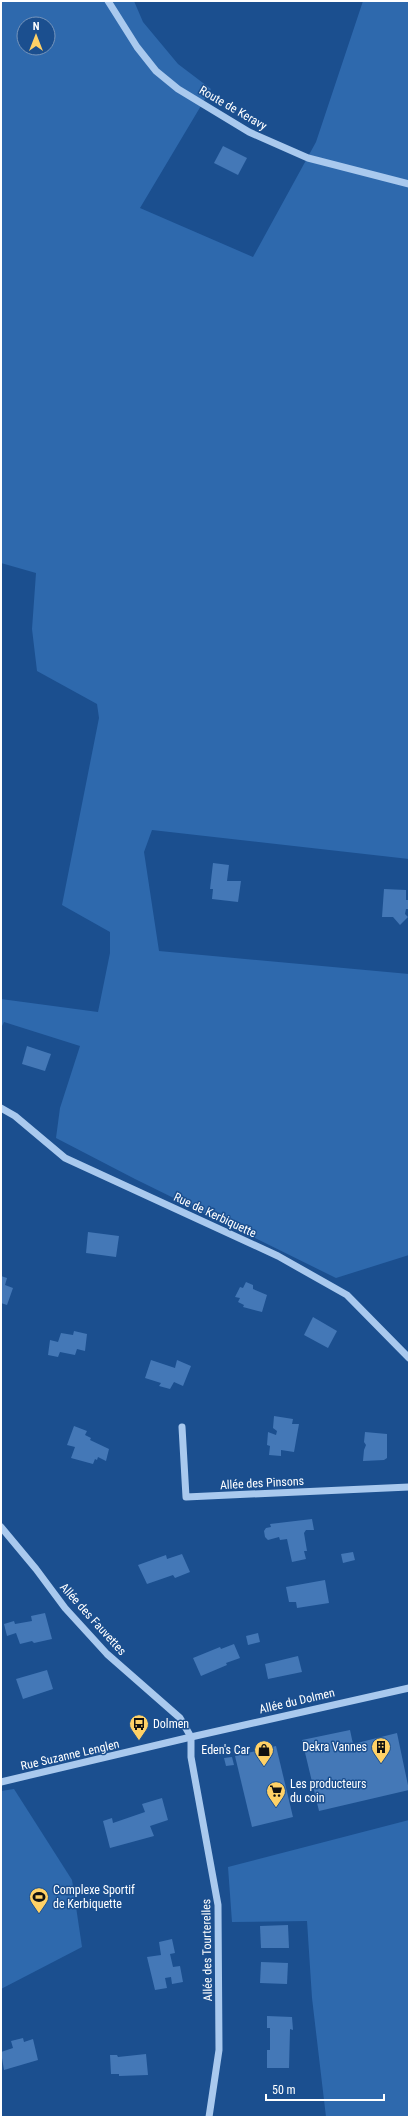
<svg xmlns="http://www.w3.org/2000/svg" width="410" height="2118" font-family="'Roboto Condensed',sans-serif">
<style>
.green{fill:#2e69ad;fill-rule:evenodd}
.building{fill:#4478b7}
.lines{fill:none;stroke-linecap:round;stroke-linejoin:round}
.minor{stroke:#a9c9ee;stroke-width:7}
.labels{text-anchor:middle;stroke-width:3;stroke-linejoin:round;paint-order:stroke}
.street-label{font-size:12px;fill:#fff;stroke:#1b4f8f}
.poi-label{font-size:12px;fill:#fff;stroke:#1b4f8f;text-anchor:start}
</style>
<rect width="100%" height="100%" fill="#1b4f8f"/>
<g class="green">
<path d="M1 1H134L143 22 178 64 211 89 140 208 253 257 316 142 363 1H409V859L152 830 144 852 159 951 409 974V1255L336 1278 135 1179 56 1138 60 1108 80 1046 4 1022 1 1028V999L98 1012 110 953V932L62 905 99 718 97 704 37 671 32 629 36 573 1 563ZM24 24H48V48H24Z"/>
<path d="M14 1789 72 1880 82 1947 1 1989V1791Z"/>
<path d="M409 1820V2117H326L312 1998 307 1921 232 1922 228 1867Z"/>
</g>
<g class="building">
<path d="M223 146 247 158 238 175 214 163Z"/>
<path d="M213 863 229 865 227 881H241L238 902 212 899 213 889H210Z"/>
<path d="M384 889 406 890V900H409L408 909H406L405 914 408 917 400 925 393 917H382Z"/>
<path d="M27 1046 51 1054 45 1071 22 1064Z"/>
<path d="M88 1232 119 1236 116 1257 86 1253Z"/>
<path d="M1 1276 7 1278 5 1285 13 1288 7 1305 1 1303Z"/>
<path d="M246 1282 253 1285V1289L267 1295 262 1312 243 1307 244 1305 238 1302 240 1298 235 1297 240 1287 243 1288Z"/>
<path d="M313 1317 337 1331 328 1348 304 1335Z"/>
<path d="M74 1331 87 1334 85 1351 77 1349 75 1355 60 1352 58 1357 48 1355 50 1340 58 1342 61 1333 73 1335Z"/>
<path d="M151 1360 175 1368 177 1360 191 1366 183 1386 174 1382 170 1389 159 1386 161 1383 145 1378Z"/>
<path d="M274 1416 293 1419 292 1424H299L294 1452 281 1450V1456L269 1455 270 1446 267 1445 268 1432 276 1435 277 1431 273 1428Z"/>
<path d="M74 1426 87 1431 85 1435 91 1438 90 1440 109 1449 106 1461 98 1457 97 1460 95 1459 93 1464 71 1458 75 1447 67 1445Z"/>
<path d="M365 1432 387 1434V1458L384 1460 363 1461 364 1450 366 1445 364 1442Z"/>
<path d="M312 1519 314 1530H306L304 1533 307 1551H304L306 1559 292 1562 287 1539 280 1540 279 1537 268 1540 265 1537 264 1531 266 1528 271 1527 270 1524Z"/>
<path d="M353 1552 355 1560 343 1563 341 1554Z"/>
<path d="M182 1554 190 1572 175 1578 173 1575 147 1584 138 1565 166 1555 167 1559Z"/>
<path d="M325 1580 329 1603 297 1608 296 1602H289L286 1587Z"/>
<path d="M45 1613 52 1639 34 1643 32 1641 20 1644 16 1633 7 1636 4 1624 14 1621 15 1624 32 1621 31 1616Z"/>
<path d="M258 1633 260 1642 248 1645 246 1636Z"/>
<path d="M234 1644 240 1658 226 1663 227 1665 201 1676 193 1658 220 1647 221 1649Z"/>
<path d="M298 1656 302 1672 268 1679 265 1664Z"/>
<path d="M47 1670 53 1689 23 1699 16 1679Z"/>
<path d="M350 1730 353 1744 397 1733 409 1790 319 1811 302 1740Z"/>
<path d="M276 1746 293 1817 252 1827 235 1756Z"/>
<path d="M232 1757 234 1765 226 1766 224 1758Z"/>
<path d="M162 1798 168 1820 150 1826 154 1836 110 1848 103 1821 112 1818 113 1823 145 1812 142 1804Z"/>
<path d="M288 1925 289 1948H261L260 1926Z"/>
<path d="M172 1939 175 1953 170 1954 173 1967 180 1966 183 1982 172 1984 171 1977 165 1978 167 1988 155 1990 147 1957 161 1955 159 1942Z"/>
<path d="M261 1962 288 1963 287 1984 260 1983Z"/>
<path d="M267 2016 292 2017 293 2030 290 2029 289 2068H267V2050H270V2028H267Z"/>
<path d="M23 2038 24 2042 33 2039 38 2060 4 2070 1 2052 13 2048 11 2041Z"/>
<path d="M146 2054 148 2075 119 2076V2074H111L110 2055H117L118 2057Z"/>
</g>
<g class="lines">
<g class="minor">
<path d="M108 1 137 47 156 71 178 89 249 132 308 158 409 184"/>
<path d="M1 1108 15 1116 65 1158 278 1256 347 1295 409 1358"/>
<path d="M182 1427 186 1497 409 1487"/>
<path d="M1 1527 36 1569 65 1608 107 1654 180 1718 191 1737"/>
<path d="M191 1737V1757L218 1905 219 2050 209 2117"/>
<path d="M1 1782 191 1737 409 1688"/>
</g>
</g>
<defs>
<symbol id="bus-pin" viewBox="-11 -11 22 30"><path d="M0 17L-7.5 6A9.5 9.5 0 1 1 7.5 6Z" fill="#ffd166" stroke="#1b4f8f"/><path d="M-5-6H5V4H4V6H2V4H-2V6H-4V4H-5ZM-3.5-4V0h7V-4ZM-3.5 1.2v1.5H-2V1.2ZM2 1.2v1.5H3.5V1.2Z" fill="#111"/></symbol>
<symbol id="building-pin" viewBox="-11 -11 22 30"><path d="M0 17L-7.5 6A9.5 9.5 0 1 1 7.5 6Z" fill="#ffd166" stroke="#1b4f8f"/><path d="M-4-6H4V6H1V3H-1V6H-4ZM-2.5-4.3h1.7v1.8h-1.7ZM.8-4.3h1.7v1.8H.8ZM-2.5-1h1.7V.8h-1.7ZM.8-1h1.7V.8H.8Z" fill="#111"/></symbol>
<symbol id="shop-pin" viewBox="-11 -11 22 30"><path d="M0 17L-7.5 6A9.5 9.5 0 1 1 7.5 6Z" fill="#ffd166" stroke="#1b4f8f"/><path d="M-5-2.5h2.3a2.7 3.5 0 0 1 5.4 0H5L5.5 6h-11ZM-1.5-2.5h3a1.5 2.3 0 0 0-3 0Z" fill="#111"/></symbol>
<symbol id="supermarket-pin" viewBox="-11 -11 22 30"><path d="M0 17L-7.5 6A9.5 9.5 0 1 1 7.5 6Z" fill="#ffd166" stroke="#1b4f8f"/><path d="M-6-5.5h2.5l.6 2H6L4.5 2H-2.5L-4.4-4H-6ZM-1.5 3.2a1.3 1.3 0 1 0 .1 0ZM3 3.2a1.3 1.3 0 1 0 .1 0Z" fill="#111"/></symbol>
<symbol id="stadium-pin" viewBox="-11 -11 22 30"><path d="M0 17L-7.5 6A9.5 9.5 0 1 1 7.5 6Z" fill="#ffd166" stroke="#1b4f8f"/><path d="M0-5a6.5 5 0 1 0 0 10a6.5 5 0 1 0 0-10ZM-3.5-1.8h7v3.6h-7Z" fill="#111"/></symbol>
</defs>
<g fill-rule="evenodd">
<use href="#bus-pin" x="128" y="1713" width="22" height="30"/>
<use href="#building-pin" x="370" y="1736" width="22" height="30"/>
<use href="#shop-pin" x="253" y="1739" width="22" height="30"/>
<use href="#supermarket-pin" x="265" y="1780" width="22" height="30"/>
<use href="#stadium-pin" x="28" y="1886" width="22" height="30"/>
</g>
<g class="labels">
<g class="street-label">
<text transform="translate(233 108) rotate(30)" y="4">Route de Keravy</text>
<text transform="translate(215 1215) rotate(25)" y="4">Rue de Kerbiquette</text>
<text transform="translate(262 1483) rotate(-3)" y="4">Allée des Pinsons</text>
<text transform="translate(93 1619) rotate(48)" y="4">Allée des Fauvettes</text>
<text transform="translate(297 1701) rotate(-13)" y="4">Allée du Dolmen</text>
<text transform="translate(70 1755) rotate(-13)" y="4">Rue Suzanne Lenglen</text>
<text transform="translate(207 1950) rotate(-91)" y="4">Allée des Tourterelles</text>
</g>
<g class="poi-label">
<text x="153" y="1728">Dolmen</text>
<text x="367" y="1751" text-anchor="end">Dekra Vannes</text>
<text x="250" y="1754" text-anchor="end">Eden's Car</text>
<text x="290" y="1788">Les producteurs<tspan x="290" dy="14">du coin</tspan></text>
<text x="53" y="1894">Complexe Sportif<tspan x="53" dy="14">de Kerbiquette</tspan></text>
</g>
</g>
<rect width="410" height="2118" fill="none" stroke="#ffffff" stroke-width="4"/>
<g transform="translate(36 36)"><circle r="19" fill="#1b4f8f" stroke="#7695bc"/>
<path d="M0-3L7 15L0 10L-7 15Z" fill="#ffd166"/>
<text y="-6" font-size="11" font-weight="bold" text-anchor="middle" fill="#ffffff">N</text>
</g>
<path d="M266 2094v6h118v-6" fill="none" stroke="#ffffff" stroke-width="2"/>
<text x="272" y="2094" font-size="12" fill="#ffffff" stroke="#1b4f8f" stroke-width="3" paint-order="stroke">50 m</text>
</svg>
